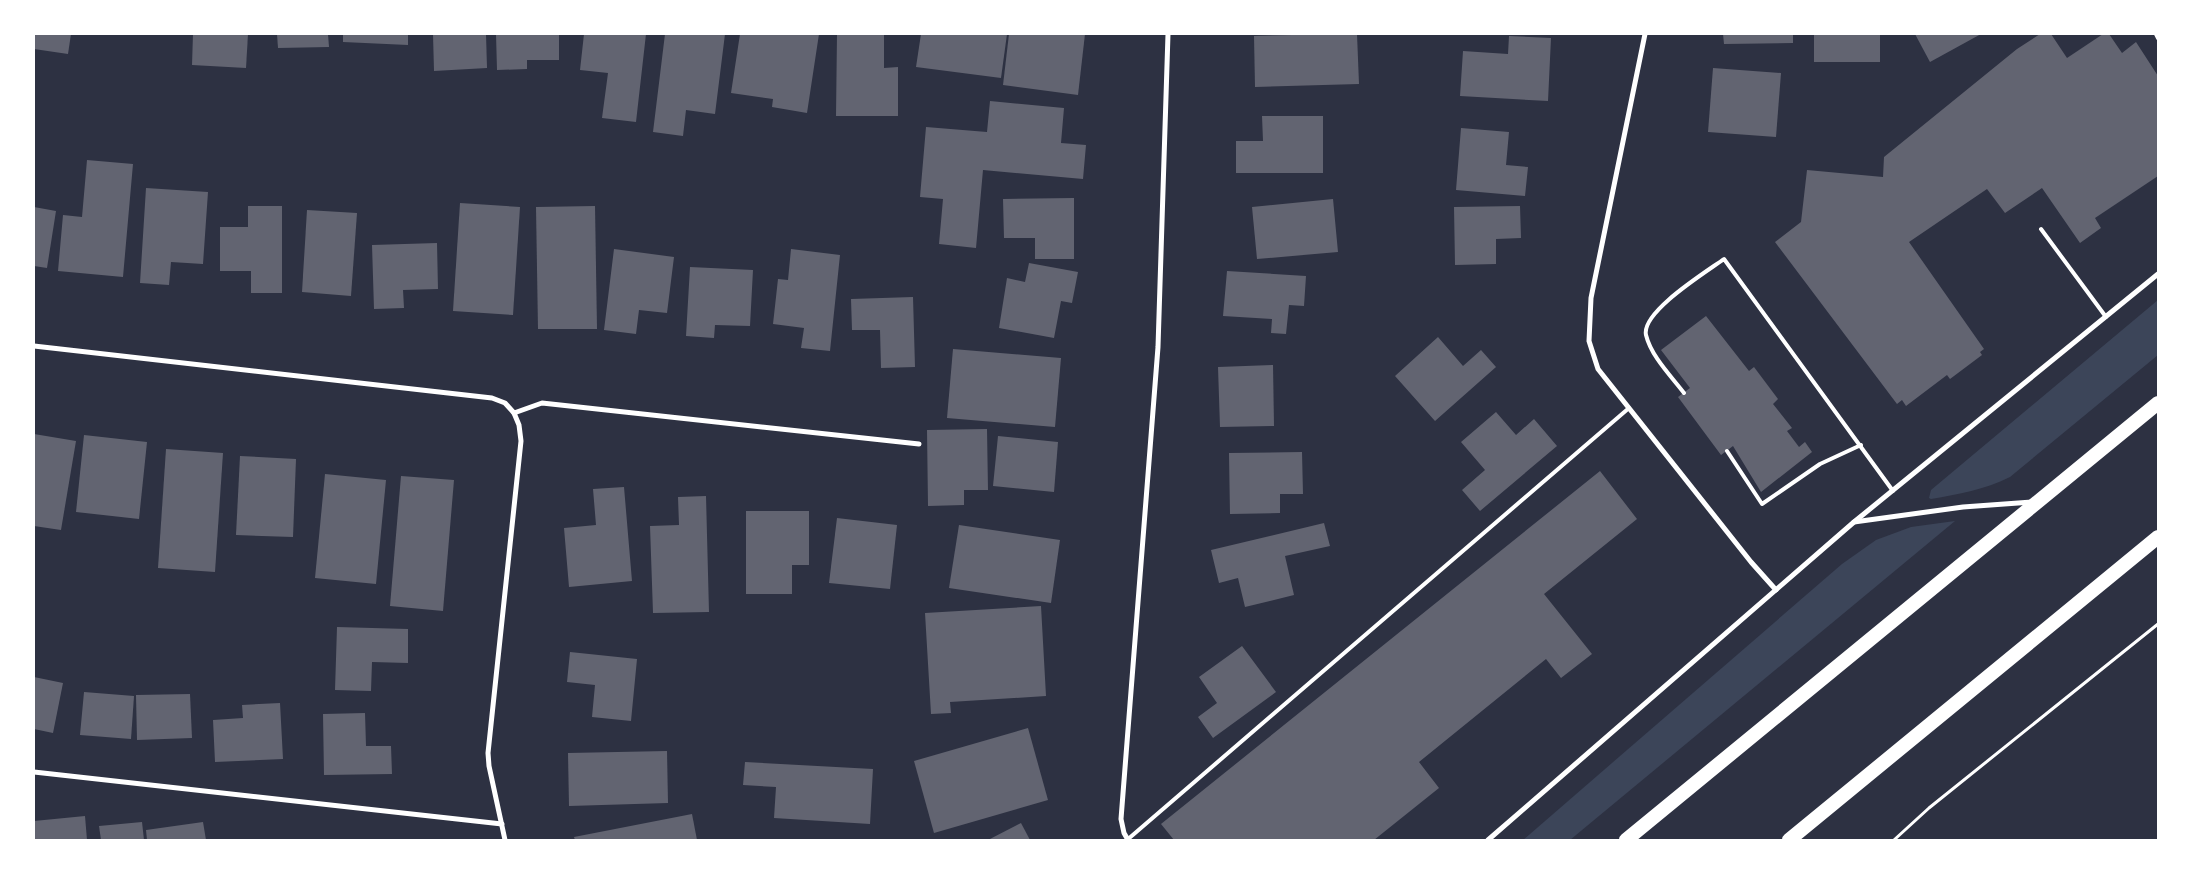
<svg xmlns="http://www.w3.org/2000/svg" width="2192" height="874" font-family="Georgia,serif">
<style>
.green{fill:#3c4559}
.building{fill:#626471}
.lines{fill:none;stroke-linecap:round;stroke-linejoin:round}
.path{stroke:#fff;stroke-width:3}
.service{stroke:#fff;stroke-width:4}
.minor{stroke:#fff;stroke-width:5}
.trunk{stroke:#fff;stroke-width:14}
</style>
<rect width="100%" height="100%" fill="#2d3142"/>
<g class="green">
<path d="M2158 300V355L2010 477C1984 490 1959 494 1931 499L1929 498 1931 490Z"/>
<path d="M1955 521 1570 840H1523L1842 564 1876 540 1911 527Z"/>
</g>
<g class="building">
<path d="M34 34H71L68 54 34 49Z"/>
<path d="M193 34H248L246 68 192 65Z"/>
<path d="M277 34H328L329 47 278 48Z"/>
<path d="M343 34H408V45L343 42Z"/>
<path d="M433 34H486L487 68 434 71Z"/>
<path d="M496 34H559V60H527V69L497 70Z"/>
<path d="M584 34H646L636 122 602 118 608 73 580 70Z"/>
<path d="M665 34H725L715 114 686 110 683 136 653 132Z"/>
<path d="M740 34H819L807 113 772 107 773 99 731 93Z"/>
<path d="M837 34H884V68L898 67V116H836Z"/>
<path d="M921 34H1007L1001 78 916 67Z"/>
<path d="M1009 34H1085L1078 95 1003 85Z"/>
<path d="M1338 34H1357L1359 84 1255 87 1254 36Z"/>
<path d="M1723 34H1793V43L1724 44Z"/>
<rect x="1814" y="34" width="66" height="28"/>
<path d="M1915 34H1981L1930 62Z"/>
<path d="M2040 34H2051L2067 58 2103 34H2109L2122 53 2136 42 2158 76V176L2095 218 2101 228 2080 243 2042 188 2005 213 1987 189 1909 242 1984 349 1980 352 1982 355 1950 379 1947 375 1906 406 1902 400 1897 404 1775 242 1801 222 1807 170 1883 177 1884 157 2017 49Z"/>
<path d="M1509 36 1551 38 1548 101 1460 96 1463 51 1508 54Z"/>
<path d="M1713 68 1781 73 1776 137 1708 132Z"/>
<path d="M990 101 1064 108 1061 143 1086 145 1083 179 983 170 976 248 939 244 943 199 920 197 926 127 987 132Z"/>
<path d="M1262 116H1323V173H1236V141H1263Z"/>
<path d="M1461 128 1509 132 1506 165 1528 167 1525 196 1456 190Z"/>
<path d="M87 160 133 164 123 277 58 271 63 215 82 217Z"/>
<path d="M146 188 208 192 203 264 171 262 169 285 140 283Z"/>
<path d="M1074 198V259H1035V238H1004L1003 199Z"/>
<path d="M1333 199 1338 252 1257 259 1252 207Z"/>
<path d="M460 203 520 207 513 315 453 311Z"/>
<path d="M248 206H282V293H251V271H220V227H248Z"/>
<path d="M595 206 597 329H538L536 207Z"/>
<path d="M1520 206 1521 238 1496 239V264L1455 265 1454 207Z"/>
<path d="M34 207 56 211 47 268 34 266Z"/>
<path d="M307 210 357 213 351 296 302 292Z"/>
<path d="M437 243 438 289 403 290 404 308 374 309 372 245Z"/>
<path d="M614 249 674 257 667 313 639 310 636 334 604 330Z"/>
<path d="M791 249 840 255 830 351 801 348 804 328 773 324 778 279 788 280Z"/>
<path d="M1029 263 1078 272 1072 303 1061 301 1054 338 999 328 1007 278 1025 282Z"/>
<path d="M690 267 753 270 750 326 715 325 714 338 686 336Z"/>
<path d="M1227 271 1306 276 1304 306 1289 305 1286 334 1271 333 1272 319 1223 316Z"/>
<path d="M913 297 915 367 881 368 880 330H852L851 299Z"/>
<path d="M1706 316 1749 371 1754 367 1778 399 1773 404 1792 428 1787 431 1799 447 1805 442 1812 452 1761 492 1733 446 1721 455 1678 397 1690 388 1661 350Z"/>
<path d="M1438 337 1463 366 1481 350 1496 367 1435 421 1395 376Z"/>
<path d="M953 349 1061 358 1055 427 947 418Z"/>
<path d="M1273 365 1274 426 1220 427 1218 367Z"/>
<path d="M1496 412 1516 435 1534 419 1557 446 1480 511 1462 490 1485 470 1461 442Z"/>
<path d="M987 429 988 490H964V505L928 506 927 430Z"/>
<path d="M34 434 76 441 61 530 34 526Z"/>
<path d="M84 435 147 442 139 519 76 512Z"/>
<path d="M998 436 1058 442 1054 492 993 486Z"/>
<path d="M166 449 223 453 215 572 158 568Z"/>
<path d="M1302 452 1303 494H1280V513L1230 514 1229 453Z"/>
<path d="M240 456 296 459 293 537 236 535Z"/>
<path d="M1600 471 1637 519 1544 594 1592 654 1561 678 1546 659 1419 762 1439 788 1374 840H1174L1161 824Z"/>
<path d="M325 474 386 480 376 584 315 578Z"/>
<path d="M401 476 454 480 443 611 390 606Z"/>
<path d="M624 487 632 581 569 587 564 528 596 525 593 489Z"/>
<path d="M706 496 709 612 653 613 650 526 679 525 678 497Z"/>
<path d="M746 511H809V565H792V594H746Z"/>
<path d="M837 518 897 525 890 589 829 583Z"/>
<path d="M1324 523 1330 546 1285 556 1294 595 1245 607 1238 578 1219 583 1211 550Z"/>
<path d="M959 525 1060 540 1051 603 949 588Z"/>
<path d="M1041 606 1046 696 950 702 951 713 931 714 925 613Z"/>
<path d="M337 627 408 629V663L372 662 371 691 335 690Z"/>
<path d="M1242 646 1276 692 1213 738 1198 717 1217 703 1199 677Z"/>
<path d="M570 652 637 659 631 721 592 717 595 685 567 682Z"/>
<path d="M34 677 63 683 53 733 34 729Z"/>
<path d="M84 692 134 696 131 739 80 735Z"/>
<path d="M190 694 192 738 137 740 136 695Z"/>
<path d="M280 703 283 759 215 762 213 720 243 718 242 705Z"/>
<path d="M365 713 366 746H391L392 774 324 775 323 714Z"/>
<path d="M1028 728 1048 800 934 833 914 761Z"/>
<path d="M667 751 668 803 569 806 568 753Z"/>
<path d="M745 762 873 769 870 824 774 818 776 787 743 785Z"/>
<path d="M692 814 697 840H575L574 837Z"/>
<path d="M85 816 87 840H35L34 821Z"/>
<path d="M142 822 144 840H101L99 826Z"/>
<path d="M203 822 206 840H147L146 830Z"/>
<path d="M1021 823 1030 840H988Z"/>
</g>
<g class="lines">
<path class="path" d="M1894 840 1929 808 2158 624"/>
<g class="service">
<path d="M2156 34 2158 38"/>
<path d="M2041 229 2106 317"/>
<path d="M1684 393C1671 376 1651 356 1646 335 1641 312 1706 272 1724 259L1893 491"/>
<path d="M1727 451 1762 504 1820 464 1861 445"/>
<path d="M1127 840 1629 408"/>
</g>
<g class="minor">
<path d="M1645 34 1591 298 1589 341 1598 369 1751 562 1776 590"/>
<path d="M34 346 492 398 505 403 514 413 542 403 919 444"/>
<path d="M1854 522 1963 507 2032 502"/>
<path d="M34 772 502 824"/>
<path d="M505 840 489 766 488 753 521 441 519 425 514 413"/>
<path d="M1128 840 1124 833 1121 819 1158 347 1168 34"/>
<path d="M1488 840 1854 522 2158 274"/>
</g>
<g class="trunk">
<path d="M1626 840 2158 403"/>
<path d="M1789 840 2158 537"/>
</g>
</g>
<rect width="2192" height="874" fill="none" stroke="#ffffff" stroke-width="70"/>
</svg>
